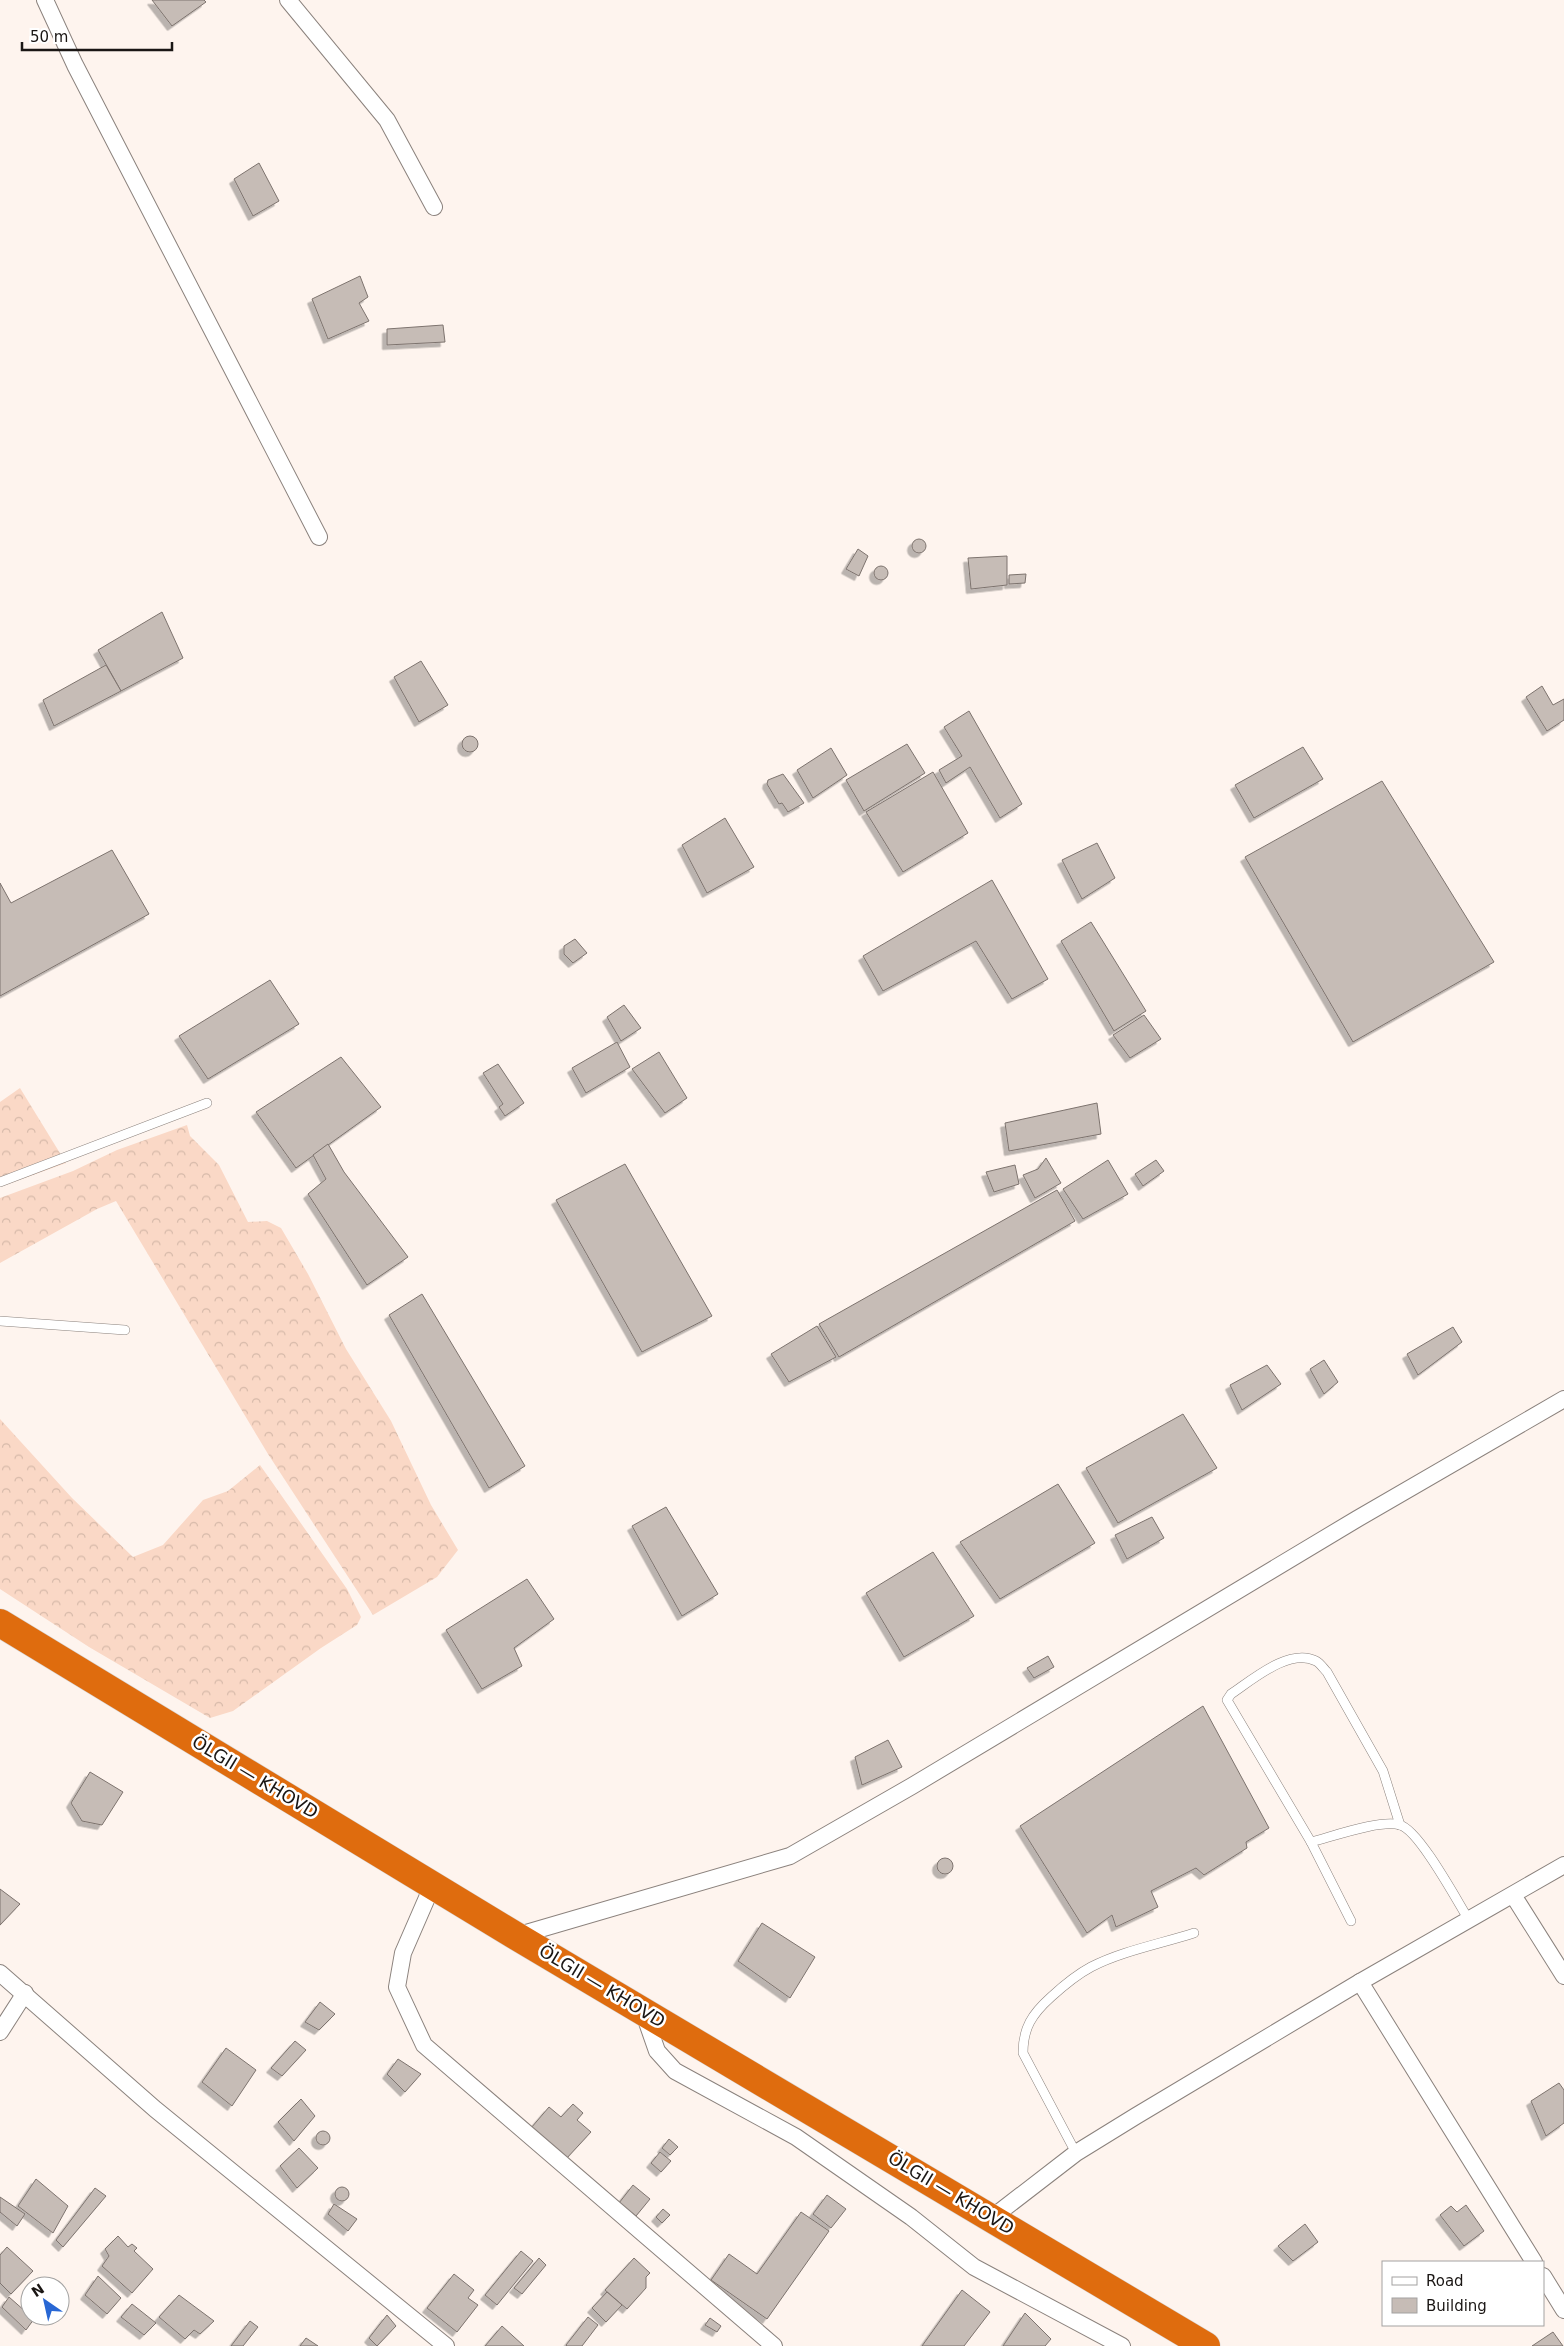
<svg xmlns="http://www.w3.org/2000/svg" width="1564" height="2346" font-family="'DejaVu Sans',sans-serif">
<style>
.forest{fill:url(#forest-crowns)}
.building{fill:#c6bcb6;stroke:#7d736e;filter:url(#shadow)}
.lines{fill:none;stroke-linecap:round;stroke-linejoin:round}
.lane-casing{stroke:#8b827d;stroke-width:10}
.street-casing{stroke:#8b827d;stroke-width:18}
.highway-casing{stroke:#d6d5d5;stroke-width:29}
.lane{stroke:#fff;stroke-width:9}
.street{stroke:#fff;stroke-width:16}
.highway{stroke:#df6c0e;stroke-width:28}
.labels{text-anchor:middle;stroke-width:5;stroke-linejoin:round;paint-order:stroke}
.street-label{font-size:18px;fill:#1a1614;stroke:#fff}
</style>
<defs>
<pattern id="forest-crowns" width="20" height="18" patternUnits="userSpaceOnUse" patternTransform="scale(1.25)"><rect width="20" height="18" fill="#fad8c6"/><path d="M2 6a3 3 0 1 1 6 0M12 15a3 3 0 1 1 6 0" fill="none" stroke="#d6b9a9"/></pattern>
<filter id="shadow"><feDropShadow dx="-4.5" dy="4.5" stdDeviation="0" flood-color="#0004"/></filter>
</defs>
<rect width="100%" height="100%" fill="#fef4ee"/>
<g class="forest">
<path d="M20 1088 66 1163 0 1187V1102Z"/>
<path d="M187 1125 190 1136 219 1165 248 1222 267 1221 281 1228 308 1274 346 1349 391 1421 431 1505 458 1550 437 1577 373 1615 268 1454 116 1201 97 1209 0 1263V1198L73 1171 117 1150Z"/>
<path d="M0 1419 72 1498 133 1557 163 1545 203 1500 228 1491 260 1465 347 1589 361 1617 357 1625 321 1648 233 1711 210 1718 89 1647 0 1589Z"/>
</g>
<g class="building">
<path d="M152 0H204L206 2 172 26Z"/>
<path d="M259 163 279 201 253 216 234 179Z"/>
<path d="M360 276 368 297 359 303 369 321 328 339 312 299Z"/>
<path d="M443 325 445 342 387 345V329Z"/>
<circle cx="919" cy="546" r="7"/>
<path d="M858 549 868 556 859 576 846 569Z"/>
<path d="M1007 556V585L971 589 968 558Z"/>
<circle cx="881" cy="573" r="7"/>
<path d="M1026 574 1025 583 1009 584V575Z"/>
<path d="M162 612 183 658 121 691 98 650Z"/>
<path d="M421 661 448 705 419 722 394 677Z"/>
<path d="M106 665 121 691 54 726 43 700Z"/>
<path d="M1542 686 1553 705 1564 699V720L1547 731 1526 697Z"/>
<path d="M969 711 1022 804 1000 818 970 767 946 783 939 770 962 756 944 727Z"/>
<circle cx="470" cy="744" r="8"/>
<path d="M907 744 925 773 864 811 846 780Z"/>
<path d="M1303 747 1323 779 1254 818 1235 785Z"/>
<path d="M831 748 847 775 813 798 797 770Z"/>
<path d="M933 772 968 833 903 872 866 812Z"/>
<path d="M783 774 804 803 788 812 782 803 779 804 767 784 768 780Z"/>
<path d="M1382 781 1494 962 1353 1042 1245 857Z"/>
<path d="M725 818 754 867 707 893 682 845Z"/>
<path d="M1097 843 1115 878 1082 899 1062 860Z"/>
<path d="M112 850 149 914 0 996V883L11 903Z"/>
<path d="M992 880 1048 979 1012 999 976 941 883 991 863 956Z"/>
<path d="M1091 922 1146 1011 1114 1031 1061 941Z"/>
<path d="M575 939 587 953 573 963 564 954V946Z"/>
<path d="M270 980 299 1024 208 1079 179 1036Z"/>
<path d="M624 1005 641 1028 621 1041 607 1017Z"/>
<path d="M1144 1015 1161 1039 1130 1058 1113 1035Z"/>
<path d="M617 1042 630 1067 586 1093 572 1068Z"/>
<path d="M659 1052 687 1098 665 1113 632 1069Z"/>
<path d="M341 1057 381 1107 296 1168 256 1112Z"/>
<path d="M498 1064 524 1103 505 1116 499 1107 503 1104 483 1073Z"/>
<path d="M1097 1103 1101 1134 1009 1151 1005 1123Z"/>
<path d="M328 1144 344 1172 408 1257 367 1285 308 1194 326 1179 313 1155Z"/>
<path d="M1046 1158 1061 1183 1035 1198 1023 1175 1038 1169Z"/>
<path d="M1108 1160 1128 1194 1083 1219 1063 1189Z"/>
<path d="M1156 1160 1164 1171 1143 1186 1135 1174Z"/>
<path d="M625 1164 712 1316 642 1352 556 1200Z"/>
<path d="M1015 1165 1019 1184 994 1192 986 1172Z"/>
<path d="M1057 1190 1075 1221 839 1357 819 1324Z"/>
<path d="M422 1294 525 1466 489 1488 389 1315Z"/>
<path d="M817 1326 836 1357 789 1382 771 1354Z"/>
<path d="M1453 1327 1462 1342 1418 1375 1407 1354Z"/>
<path d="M1324 1360 1338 1382 1324 1394 1310 1369Z"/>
<path d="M1267 1365 1281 1384 1242 1410 1230 1385Z"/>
<path d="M1183 1414 1217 1468 1118 1523 1086 1468Z"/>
<path d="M1058 1484 1095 1543 1000 1599 960 1542Z"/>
<path d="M666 1507 718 1594 682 1616 632 1526Z"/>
<path d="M1152 1517 1164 1538 1127 1559 1115 1535Z"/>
<path d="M933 1552 974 1616 904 1657 866 1593Z"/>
<path d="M527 1579 554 1619 514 1648 522 1666 482 1689 446 1630Z"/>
<path d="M1048 1656 1054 1667 1034 1678 1027 1668Z"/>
<path d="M1203 1706 1269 1828 1246 1842 1247 1848 1204 1875 1196 1868 1151 1891 1158 1907 1116 1927 1112 1915 1087 1933 1020 1826Z"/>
<path d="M888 1740 902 1767 862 1785 855 1757Z"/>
<path d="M90 1772 123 1792 102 1825 82 1821 71 1803Z"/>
<circle cx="945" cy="1866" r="8"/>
<path d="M0 1889 20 1904 0 1925Z"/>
<path d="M762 1923 815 1957 790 1998 738 1961Z"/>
<path d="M320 2002 335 2014 319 2030 305 2022Z"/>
<path d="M295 2041 306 2050 282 2076 271 2068Z"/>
<path d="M226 2048 256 2070 232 2106 202 2082Z"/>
<path d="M398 2059 421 2074 405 2092 387 2074Z"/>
<path d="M1559 2083 1564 2090V2123L1546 2136 1531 2101Z"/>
<path d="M301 2099 315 2116 294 2141 278 2122Z"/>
<path d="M573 2104 583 2113 577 2120 591 2132 566 2159 531 2128 549 2107 561 2117Z"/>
<circle cx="323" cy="2138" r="7"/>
<path d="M669 2139 678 2147 670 2155 662 2148Z"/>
<path d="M299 2148 318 2168 297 2188 280 2166Z"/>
<path d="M660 2152 671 2161 661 2172 651 2163Z"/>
<path d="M36 2179 68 2206 53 2233 18 2206Z"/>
<path d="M633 2185 650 2199 636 2216 619 2203Z"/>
<circle cx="342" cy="2194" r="7"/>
<path d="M95 2188 106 2196 63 2247 56 2240Z"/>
<path d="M827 2195 846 2209 831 2228 813 2214Z"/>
<path d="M0 2197 25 2214 17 2226 0 2212Z"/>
<path d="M334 2204 357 2219 348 2231 328 2214Z"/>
<path d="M1466 2205 1484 2231 1464 2246 1440 2215 1451 2206 1457 2212Z"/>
<path d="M663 2209 670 2215 662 2223 656 2217Z"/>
<path d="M801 2212 829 2231 767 2319 711 2280 729 2254 757 2274Z"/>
<path d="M1305 2224 1318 2242 1293 2261 1278 2246Z"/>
<path d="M118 2236 128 2247 132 2244 137 2248 134 2251 153 2269 132 2293 102 2266 109 2256 105 2249Z"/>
<path d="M7 2247 33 2271 11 2294 0 2283V2255Z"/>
<path d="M521 2251 533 2261 497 2305 485 2295Z"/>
<path d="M539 2258 546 2265 522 2294 514 2288Z"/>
<path d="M634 2258 650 2273 646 2277V2288L627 2309 605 2290Z"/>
<path d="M454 2274 474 2290 468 2298 478 2305 457 2332 427 2308Z"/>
<path d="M98 2276 121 2298 107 2314 85 2295Z"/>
<path d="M962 2290 990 2312 964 2346H922Z"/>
<path d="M607 2292 622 2305 606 2322 592 2308Z"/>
<path d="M179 2295 214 2321 200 2334 194 2330 185 2339 159 2317Z"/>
<path d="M9 2297 34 2319 26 2330 2 2307Z"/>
<path d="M132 2304 156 2323 144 2335 121 2317Z"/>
<path d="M1025 2313 1051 2339 1045 2346H1003Z"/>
<path d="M387 2315 396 2326 377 2346 369 2338Z"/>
<path d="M588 2317 598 2325 582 2346H567L566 2345Z"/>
<path d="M710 2318 721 2326 717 2332 705 2325Z"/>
<path d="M250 2321 258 2327 243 2346H231Z"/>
<path d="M502 2326 524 2346H485Z"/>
<path d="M1553 2332 1563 2346H1532Z"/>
<path d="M306 2338 318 2346H300Z"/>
</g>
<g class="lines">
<defs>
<g id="lane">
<path d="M0 1182 207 1103"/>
<path d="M0 1321 125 1330"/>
<path d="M1311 1842 1227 1700 1231 1694C1252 1680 1290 1647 1316 1661 1320 1663 1324 1669 1327 1672L1383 1771 1400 1825"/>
<path d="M1351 1921 1311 1842C1331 1837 1381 1819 1400 1825 1419 1830 1457 1901 1469 1920"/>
<path d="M1076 2153 1023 2053C1023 2028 1032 2014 1051 1997 1063 1986 1076 1975 1091 1967 1122 1951 1160 1944 1194 1933"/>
</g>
<g id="street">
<path d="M45 0 75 65 319 537"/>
<path d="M288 0 387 120 434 207"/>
<path d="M433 1884 403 1953 397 1987 424 2045 774 2346"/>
<path d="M1513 1895 1564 1976"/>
<path d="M516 1936 790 1856 912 1786 1357 1519 1564 1399"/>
<path d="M0 1973 155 2109 446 2346"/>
<path d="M1360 1982 1534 2262"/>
<path d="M643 2011 657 2051 675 2071 796 2137 911 2217 974 2267 1122 2346"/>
<path d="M0 2032 25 1993"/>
<path d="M993 2217 1076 2153 1136 2116 1360 1982 1564 1865"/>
<path d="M1543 2276 1564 2310"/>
</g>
<path id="highway" d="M0 1623 516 1936 1206 2346"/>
</defs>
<use href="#lane" class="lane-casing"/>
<use href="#street" class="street-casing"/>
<use href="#highway" class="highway-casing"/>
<use href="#lane" class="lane"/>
<use href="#street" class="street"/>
<use href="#highway" class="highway"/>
</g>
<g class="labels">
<g class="street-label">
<text transform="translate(255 1777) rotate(31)" y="6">ÖLGII — KHOVD</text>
<text transform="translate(602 1986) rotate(31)" y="6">ÖLGII — KHOVD</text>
<text transform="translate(951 2193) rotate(31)" y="6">ÖLGII — KHOVD</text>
</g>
</g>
<rect x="1382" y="2261" width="162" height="65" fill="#ffffff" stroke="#a3a2a1"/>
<rect x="1392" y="2277" width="25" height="8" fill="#ffffff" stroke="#a3a2a1"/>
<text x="1426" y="2286" font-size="15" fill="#1a1614">Road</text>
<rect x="1392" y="2298" width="25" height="15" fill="#c6bcb6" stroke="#a3a2a1"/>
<text x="1426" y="2311" font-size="15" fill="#1a1614">Building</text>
<g transform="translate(45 2301) rotate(326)"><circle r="24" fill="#ffffff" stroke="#a3a2a1"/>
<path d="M0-4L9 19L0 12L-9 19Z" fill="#2867d4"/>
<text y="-8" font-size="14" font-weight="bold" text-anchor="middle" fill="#1a1614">N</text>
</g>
<path d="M22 42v8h150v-8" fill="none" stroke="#1a1614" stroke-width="2.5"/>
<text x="30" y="42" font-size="15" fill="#1a1614" stroke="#ffffff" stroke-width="4" paint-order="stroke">50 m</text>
</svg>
